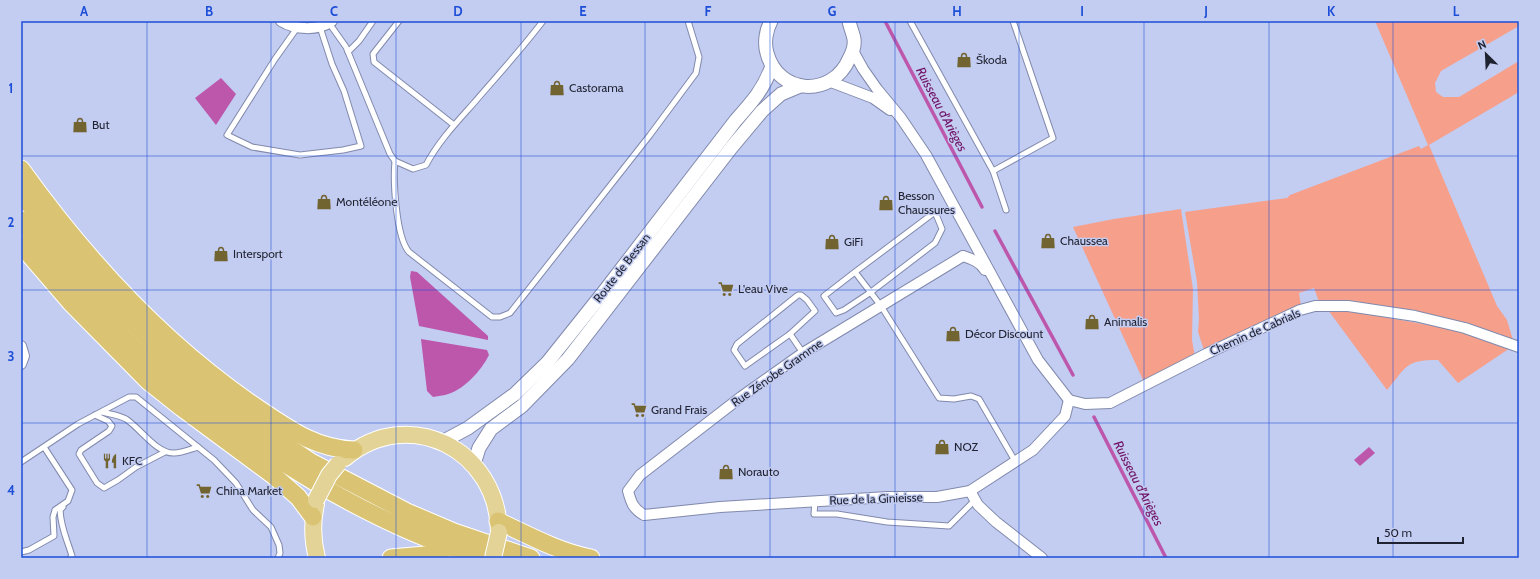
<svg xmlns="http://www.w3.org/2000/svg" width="1540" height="579" font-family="Cabin,sans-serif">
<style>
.green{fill:#f6a08c}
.water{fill:#bc57ac}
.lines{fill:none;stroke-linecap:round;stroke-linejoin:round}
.stream{stroke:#bc57ac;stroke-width:3.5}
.service-casing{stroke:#818aac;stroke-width:7}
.minor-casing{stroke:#818aac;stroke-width:12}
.tertiary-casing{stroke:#818aac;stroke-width:15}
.primary-casing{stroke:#fff;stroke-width:18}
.trunk-casing{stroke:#fff;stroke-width:19}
.service{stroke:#fff;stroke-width:5}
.minor{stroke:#fff;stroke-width:10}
.tertiary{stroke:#fff;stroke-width:13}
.primary{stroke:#e3d397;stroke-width:16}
.trunk{stroke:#dac474;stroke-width:17}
.primary-bridge-casing{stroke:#fff;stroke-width:18;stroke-linecap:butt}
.primary-bridge{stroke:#e3d397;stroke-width:16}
.grid{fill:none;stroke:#1d4ed8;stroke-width:1;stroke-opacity:0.55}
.labels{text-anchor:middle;stroke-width:3;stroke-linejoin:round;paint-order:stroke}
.poi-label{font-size:12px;fill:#1f2230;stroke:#c3ccf1;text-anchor:start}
.street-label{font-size:12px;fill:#1f2230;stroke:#c3ccf1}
.water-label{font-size:13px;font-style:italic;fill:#6f1064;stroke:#c3ccf1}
.neatline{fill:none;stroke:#1d4ed8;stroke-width:1.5}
.grid-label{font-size:13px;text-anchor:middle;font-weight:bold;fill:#1d4ed8}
</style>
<rect width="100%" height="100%" fill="#c3ccf1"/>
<g class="green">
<path d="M1375 21H1519V26L1441 71 1435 83 1436 92 1443 97H1459L1519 61V92L1429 145 1497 306 1507 320 1513 340 1449 319 1386 308 1319 302 1314 288 1299 293 1301 305 1204 350 1198 332 1199 319 1197 282 1185 212 1287 198 1290 195 1419 146 1421 149 1428 145Z"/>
<path d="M1181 209 1193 289 1192 340 1195 357 1143 380 1073 227 1114 219Z"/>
<path d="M1328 310 1362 313 1461 331 1510 348 1458 383 1438 360C1404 360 1407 367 1387 390Z"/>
</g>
<g class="water">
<path d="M221 78 236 94 216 125 195 98Z"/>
<path d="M411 271 417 272 488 336V340L419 326 410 277Z"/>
<path d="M421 339 487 350 489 355C481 371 463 391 445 395 441 396 437 396 433 397L427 391Z"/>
<path d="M1369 447 1375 453 1360 466 1354 460Z"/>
</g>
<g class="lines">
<g class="stream">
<path d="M885 21 982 207"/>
<path d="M995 231 1073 375"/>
<path d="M1094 417 1166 558"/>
</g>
<defs>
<g id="service">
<path d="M399 21 373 54 374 62 454 125"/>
<path d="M910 21 993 171 1006 210"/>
<path d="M329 23 346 47 390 154 395 161 413 169 426 165C438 142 456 123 473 104 497 76 521 50 543 21"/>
<path d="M297 28 275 59 227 135 252 147 300 155 343 150 361 146 344 91 332 64 320 27"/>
<path d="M348 52 359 41 373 21"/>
<path d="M395 161C393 181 396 237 409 252L492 317H500L510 313 650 135 696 73 699 57 688 21"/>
<path d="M993 171 1053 138 1013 21"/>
<path d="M855 272 824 296 836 313 844 310 871 292 935 243 942 229 935 212 855 272 881 306 939 398 954 399 971 396 979 399 1015 461"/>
<path d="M798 295H801L807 300 815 311 790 334 745 366 734 350 737 344Z"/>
<path d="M790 334 803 353"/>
<path d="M102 412C109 414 119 415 126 419 140 428 157 454 174 453 182 453 191 449 198 447"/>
<path d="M95 415 108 421 112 426 109 431 81 450 79 454 97 483 104 488 118 480 136 467 165 452"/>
<path d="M21 462 78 424 129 397H136L214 460 236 483 253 510 271 527 279 545 280 553 278 558"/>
<path d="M815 502 814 514H837L887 522 949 526 975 500"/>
<path d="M63 507 60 510C61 529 67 539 72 556L70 558"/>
<path d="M21 552 29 550 54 536 53 517 55 510 68 501 72 490 44 447"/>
</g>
<g id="minor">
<path d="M281 21C295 30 318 31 332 21"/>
<path d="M853 51 863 69 877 89 901 118 926 155 1038 360 1069 400"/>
<path d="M831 82 873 98 890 110"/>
<path d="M963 256 803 353 741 397 640 475 628 491C631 502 633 509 644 515L720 507 888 497H937L970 491 1033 450 1065 416 1069 400"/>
<path d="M963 256C972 259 980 262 985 270"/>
<path d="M21 346 24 356 21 364"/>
<path d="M1069 400 1085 404 1110 403 1206 354 1300 310 1315 306H1348L1415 316 1465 328 1519 347"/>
<path d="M970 491 978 505 996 522 1042 558"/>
</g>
<g id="tertiary">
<path d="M771 21C766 30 764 43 767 53 778 95 832 98 849 59 853 52 855 46 854 39 853 33 850 27 849 21"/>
<path d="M442 442 468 428 515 394 547 363 603 293 736 120C753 101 763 90 772 66"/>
<path d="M474 464 479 448 491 429 522 406 568 359 731 148 762 111 781 94 800 86"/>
</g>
<g id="primary">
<path d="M345 458C409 404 498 450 499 532"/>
<path d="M316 504C312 522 312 539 317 558"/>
</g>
<g id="trunk">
<path d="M21 169C87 261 164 345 259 409 289 429 316 449 354 450"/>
<path d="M21 193 37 215 103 294 170 360 247 419 311 462 407 512 454 532 531 558"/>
<path d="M21 220C35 239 51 257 67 276 97 310 127 344 162 373 253 450 368 523 482 558"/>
<path d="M21 245 71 303 148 381 182 408 274 476 298 497 313 517"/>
<path d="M498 521C528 535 559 552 591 558"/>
<path d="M391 558 425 555 441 558"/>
</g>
</defs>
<use href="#service" class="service-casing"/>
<use href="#minor" class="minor-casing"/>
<use href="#tertiary" class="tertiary-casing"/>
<use href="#primary" class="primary-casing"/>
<use href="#trunk" class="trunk-casing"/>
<use href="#service" class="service"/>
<use href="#minor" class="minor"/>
<use href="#tertiary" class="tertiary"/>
<use href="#primary" class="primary"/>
<use href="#trunk" class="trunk"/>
<defs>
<g id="primary-bridge">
<path d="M316 500 329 475 338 464"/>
<path d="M493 558 499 532"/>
</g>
</defs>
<use href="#primary-bridge" class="primary-bridge-casing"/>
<use href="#primary-bridge" class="primary-bridge"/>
</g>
<path class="grid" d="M147 21V558M271 21V558M396 21V558M521 21V558M645 21V558M770 21V558M895 21V558M1019 21V558M1144 21V558M1269 21V558M1393 21V558M21 156H1519M21 290H1519M21 423H1519"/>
<defs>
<symbol id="shop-bare" viewBox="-9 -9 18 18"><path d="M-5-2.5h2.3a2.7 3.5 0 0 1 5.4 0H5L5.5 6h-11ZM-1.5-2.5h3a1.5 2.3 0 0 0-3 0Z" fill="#726431" stroke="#c3ccf1" stroke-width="2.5" paint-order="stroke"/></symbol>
<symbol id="supermarket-bare" viewBox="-9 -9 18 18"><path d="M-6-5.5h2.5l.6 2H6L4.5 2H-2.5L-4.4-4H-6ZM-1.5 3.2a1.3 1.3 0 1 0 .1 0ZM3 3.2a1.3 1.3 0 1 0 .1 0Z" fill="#726431" stroke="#c3ccf1" stroke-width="2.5" paint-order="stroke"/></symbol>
<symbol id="restaurant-bare" viewBox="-9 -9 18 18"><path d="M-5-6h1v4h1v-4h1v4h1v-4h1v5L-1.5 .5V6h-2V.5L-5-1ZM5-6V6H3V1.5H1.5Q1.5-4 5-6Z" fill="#726431" stroke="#c3ccf1" stroke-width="2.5" paint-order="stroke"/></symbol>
</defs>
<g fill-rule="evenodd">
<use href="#shop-bare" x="953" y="49" width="22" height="22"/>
<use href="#shop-bare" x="546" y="77" width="22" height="22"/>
<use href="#shop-bare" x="69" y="114" width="22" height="22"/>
<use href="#shop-bare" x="313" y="191" width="22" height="22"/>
<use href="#shop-bare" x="875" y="192" width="22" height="22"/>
<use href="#shop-bare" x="1037" y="230" width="22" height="22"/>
<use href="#shop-bare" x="821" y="231" width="22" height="22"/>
<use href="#shop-bare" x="210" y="243" width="22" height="22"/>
<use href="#supermarket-bare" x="715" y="278" width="22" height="22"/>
<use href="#shop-bare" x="1081" y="311" width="22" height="22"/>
<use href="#shop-bare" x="942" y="323" width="22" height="22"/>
<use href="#supermarket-bare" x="628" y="399" width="22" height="22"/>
<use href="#shop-bare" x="931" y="436" width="22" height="22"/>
<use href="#restaurant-bare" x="99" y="450" width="22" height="22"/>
<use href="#shop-bare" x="715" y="461" width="22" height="22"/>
<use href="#supermarket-bare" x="193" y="480" width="22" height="22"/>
</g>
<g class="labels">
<g class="poi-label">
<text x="976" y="64">Škoda</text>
<text x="569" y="92">Castorama</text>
<text x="92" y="129">But</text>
<text x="898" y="200">Besson<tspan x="898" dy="14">Chaussures</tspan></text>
<text x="336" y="206">Montéléone</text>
<text x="1060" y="245">Chaussea</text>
<text x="844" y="246">GiFi</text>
<text x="233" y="258">Intersport</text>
<text x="738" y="293">L'eau Vive</text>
<text x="1104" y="326">Animalis</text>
<text x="965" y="338">Décor Discount</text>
<text x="651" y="414">Grand Frais</text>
<text x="954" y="451">NOZ</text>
<text x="122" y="465">KFC</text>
<text x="738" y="476">Norauto</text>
<text x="216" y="495">China Market</text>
</g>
<g class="street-label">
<text transform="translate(622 268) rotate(-52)" y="4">Route de Bessan</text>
<text transform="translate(1255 332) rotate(-24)" y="4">Chemin de Cabrials</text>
<text transform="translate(777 373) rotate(-35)" y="4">Rue Zénobe Gramme</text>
<text transform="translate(876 499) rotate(-2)" y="4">Rue de la Ginieisse</text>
</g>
<g class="water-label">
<text transform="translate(942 109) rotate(62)" y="5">Ruisseau d'Arièges</text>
<text transform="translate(1139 483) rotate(63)" y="5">Ruisseau d'Arièges</text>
</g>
</g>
<rect width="1540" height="579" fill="none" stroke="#c3ccf1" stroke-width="44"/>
<g transform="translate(1486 54) rotate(336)" stroke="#c3ccf1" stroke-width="3" paint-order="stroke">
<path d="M0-3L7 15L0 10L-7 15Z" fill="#1f2230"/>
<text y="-6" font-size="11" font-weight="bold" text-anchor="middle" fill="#1f2230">N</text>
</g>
<path d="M1378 537v6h85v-6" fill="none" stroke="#1f2230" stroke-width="2"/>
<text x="1384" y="537" font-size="12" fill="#1f2230" stroke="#c3ccf1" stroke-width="3" paint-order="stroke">50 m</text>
<rect x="22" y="22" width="1496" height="535" class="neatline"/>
<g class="grid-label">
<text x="84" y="16">A</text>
<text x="209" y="16">B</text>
<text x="334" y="16">C</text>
<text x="458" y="16">D</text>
<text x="583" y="16">E</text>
<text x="708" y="16">F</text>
<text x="832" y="16">G</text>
<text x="957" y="16">H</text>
<text x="1082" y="16">I</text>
<text x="1206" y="16">J</text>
<text x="1331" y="16">K</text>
<text x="1456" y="16">L</text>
<text x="11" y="93">1</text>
<text x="11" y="227">2</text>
<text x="11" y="361">3</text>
<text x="11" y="495">4</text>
</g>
</svg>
